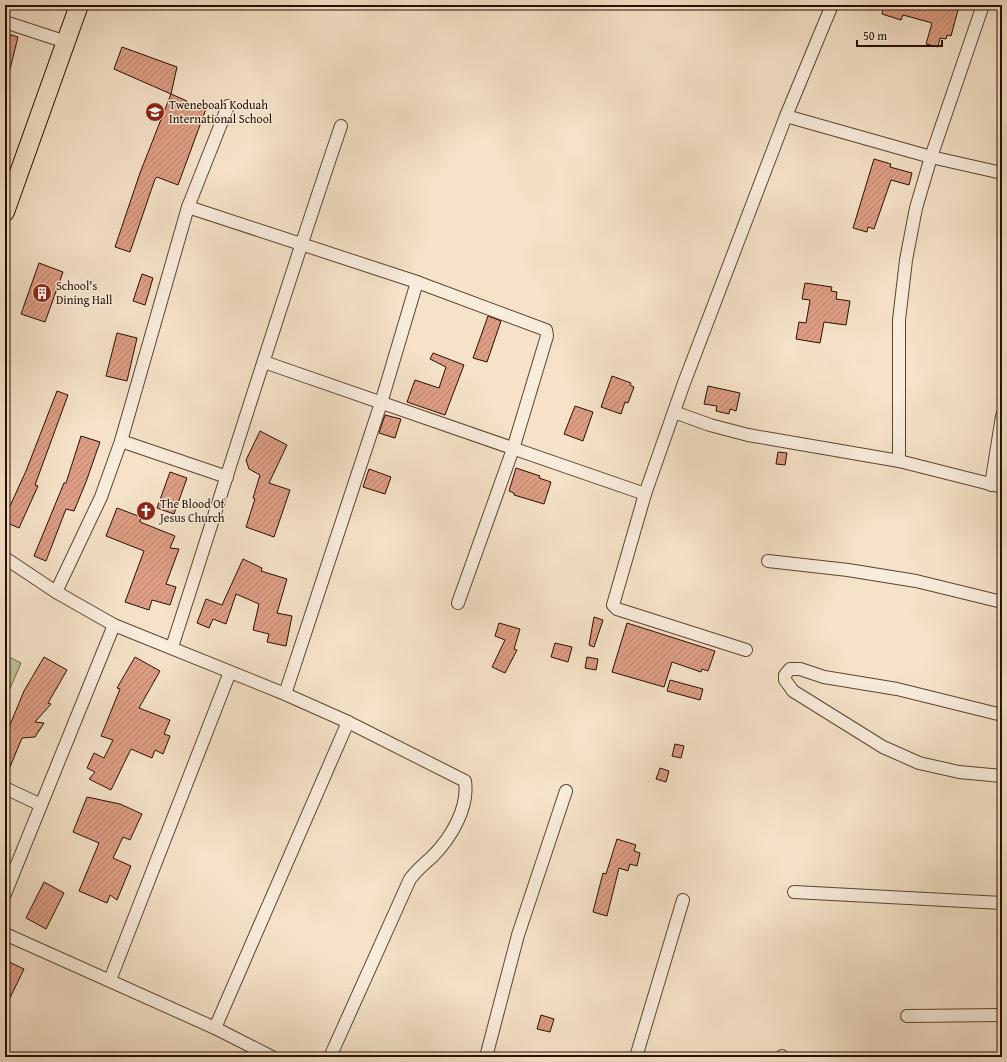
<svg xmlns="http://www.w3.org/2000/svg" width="1007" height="1062" font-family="'Gentium Book Plus',serif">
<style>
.pitch{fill:#bdc395;stroke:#72684a}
.building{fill:url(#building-hatch);stroke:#280e00}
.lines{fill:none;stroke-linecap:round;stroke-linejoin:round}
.street-casing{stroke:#5b4332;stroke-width:14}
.primary-casing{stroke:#280e00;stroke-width:20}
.street{stroke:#f8ecdb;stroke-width:12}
.primary{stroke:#f5e2c8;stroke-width:18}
.labels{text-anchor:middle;stroke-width:3;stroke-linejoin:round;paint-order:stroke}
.poi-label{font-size:12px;fill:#280e00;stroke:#f8ecdb;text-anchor:start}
</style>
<defs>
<pattern id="building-hatch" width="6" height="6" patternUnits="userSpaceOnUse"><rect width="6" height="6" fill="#de9e85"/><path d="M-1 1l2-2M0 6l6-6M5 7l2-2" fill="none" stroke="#be8771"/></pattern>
</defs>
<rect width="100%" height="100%" fill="#f5e2c8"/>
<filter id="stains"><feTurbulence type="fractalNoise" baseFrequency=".005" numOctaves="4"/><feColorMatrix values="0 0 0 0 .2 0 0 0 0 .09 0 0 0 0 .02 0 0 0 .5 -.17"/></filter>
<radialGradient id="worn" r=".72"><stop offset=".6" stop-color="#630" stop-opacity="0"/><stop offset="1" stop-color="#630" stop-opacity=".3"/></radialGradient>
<path class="pitch" d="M5 655 21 663 5 700Z"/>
<g class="building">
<path d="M884 5H955L954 8 958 10 951 36 947 35 946 39 940 38 938 47 926 44 932 23 903 15 901 20 882 14Z"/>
<path d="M5 33 18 37 8 77H5Z"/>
<path d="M122 47 177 67 171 94 114 69Z"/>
<path d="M171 94 187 101 185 106H207L178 185 157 177 155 179 130 252 115 247 140 173Z"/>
<path d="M874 159 891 164 890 167 912 173 909 185 891 180 874 229 868 227 867 232 853 228Z"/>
<path d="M39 263 63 272 45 322 21 314Z"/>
<path d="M142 274 153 278 145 305 133 301Z"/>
<path d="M805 283 832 287 831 291 837 292 836 299 850 301 846 325 824 322 820 343 796 339 799 322 806 323 810 300 802 299Z"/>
<path d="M488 316 501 321 487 362 473 358Z"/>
<path d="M117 333 137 338 127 381 106 376Z"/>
<path d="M433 353 464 365 445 415 407 402 415 380 439 388 446 367 430 359Z"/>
<path d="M612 376 631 383 630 385 634 387 628 403 625 402 621 414 601 407Z"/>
<path d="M708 386 740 393 736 411 730 409 729 414 716 411 717 406 704 404Z"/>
<path d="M57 391 68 395 35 485 38 486 19 528 5 522V517L26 471Z"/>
<path d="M575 406 593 412 583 441 564 434Z"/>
<path d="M385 415 401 419 395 438 379 433Z"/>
<path d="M260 431 287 445 269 483 290 490 274 537 246 527 255 499 253 498 260 475 249 469 246 460Z"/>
<path d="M81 436 100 442 86 482 74 511 66 509 46 561 34 556 64 483H66Z"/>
<path d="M778 452 787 453 785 465 776 464Z"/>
<path d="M516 468 540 476 539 478 551 482 544 504 514 495V493L509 491Z"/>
<path d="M369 469 391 477 385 494 363 487Z"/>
<path d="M170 472 187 478 174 514 157 508Z"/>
<path d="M117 508 141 517 140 522 175 536 170 548 179 549 166 584 176 587 170 605 152 600 149 610 125 602 144 551 106 536Z"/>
<path d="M243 559 262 568 261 571 287 579 277 613 292 616 286 646 267 642 269 634 253 630 259 604 236 594 226 624 213 619 209 628 197 623 206 599 222 605Z"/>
<path d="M594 617 603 620 594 647 589 645Z"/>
<path d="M499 623 520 629 514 649 517 650 505 673 492 667 505 640 495 636Z"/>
<path d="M627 623 715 651 708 671 702 669 701 672 672 662 664 687 612 672Z"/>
<path d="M555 643 572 647 568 662 551 657Z"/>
<path d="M44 657 67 670 48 703 51 704 35 722 44 723 35 737 22 738 5 779V737L24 691Z"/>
<path d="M135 657 160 671 139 708 170 720 164 734 170 736 163 754 155 750 152 758 131 749 111 790 89 779 95 772 87 768 94 753 104 758 113 740 101 736 120 689 117 688Z"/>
<path d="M587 657 598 659 596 670 585 668Z"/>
<path d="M670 680 703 689 700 700 667 691Z"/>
<path d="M675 744 684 746 681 758 672 756Z"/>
<path d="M660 768 669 771 666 782 656 779Z"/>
<path d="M87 797 120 804 142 814 130 840 123 837 113 858 131 866 117 900 110 895 107 903 79 891 99 843 73 832Z"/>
<path d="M617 839 636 845 634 851 640 853 637 866 630 864 628 871 619 868 607 916 593 912 603 873 606 874Z"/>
<path d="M44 882 64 893 46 929 26 918Z"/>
<path d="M5 960 24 969 5 1008Z"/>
<path d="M541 1015 554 1019 550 1032 537 1029Z"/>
</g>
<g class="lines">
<defs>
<g id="street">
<path d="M5 22 66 42"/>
<path d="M786 116 931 157 1002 173"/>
<path d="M188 207 417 282 546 330 547 336 513 449 458 603"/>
<path d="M264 362 645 494"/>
<path d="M674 412 710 425 748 435 899 461 1002 487"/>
<path d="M121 441 227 477"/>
<path d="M899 461V320L906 260 916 208 931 157 983 5"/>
<path d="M991 485 1002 416"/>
<path d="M5 558 56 592 114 625 285 694 348 722 465 781C469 808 451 838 432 857 424 864 417 870 410 879L330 1057"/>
<path d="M768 561 848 570 916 581 1002 602"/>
<path d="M56 592 101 497 121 441 188 207 228 106"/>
<path d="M172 647C228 474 282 299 341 126"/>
<path d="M746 650 617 609 613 605 645 494 684 383 786 116 832 5"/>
<path d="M285 694 381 403 417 282"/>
<path d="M1002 715 897 689 824 677 800 669H790L785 675V680L793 691 883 747 919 763 959 772 1002 776"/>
<path d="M5 788 41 805"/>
<path d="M794 892 1002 903"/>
<path d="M5 894 114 625"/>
<path d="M5 934 215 1028 272 1057"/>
<path d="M110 980 230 672"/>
<path d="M907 1016 1002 1015"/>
<path d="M215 1028 348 722"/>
<path d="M486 1057 518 935 566 791"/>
<path d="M636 1057 683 900"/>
<path d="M782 1057V1056"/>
</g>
<path id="primary" d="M5 212 79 5"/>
</defs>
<use href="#street" class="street-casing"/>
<use href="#primary" class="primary-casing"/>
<use href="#street" class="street"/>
<use href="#primary" class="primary"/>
</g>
<defs>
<symbol id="school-disc" viewBox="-11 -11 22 22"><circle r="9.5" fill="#8f2418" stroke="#f8ecdb"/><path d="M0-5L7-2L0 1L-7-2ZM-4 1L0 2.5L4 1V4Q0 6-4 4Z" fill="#fff"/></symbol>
<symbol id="building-disc" viewBox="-11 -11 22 22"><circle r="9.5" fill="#8f2418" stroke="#f8ecdb"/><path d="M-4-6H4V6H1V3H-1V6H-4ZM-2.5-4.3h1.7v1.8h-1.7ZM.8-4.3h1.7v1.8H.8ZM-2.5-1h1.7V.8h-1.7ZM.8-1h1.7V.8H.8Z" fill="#fff"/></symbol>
<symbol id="church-disc" viewBox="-11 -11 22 22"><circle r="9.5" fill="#8f2418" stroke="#f8ecdb"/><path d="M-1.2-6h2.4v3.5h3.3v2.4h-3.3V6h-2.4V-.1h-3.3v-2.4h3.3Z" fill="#fff"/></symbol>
</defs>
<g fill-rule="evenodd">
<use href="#school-disc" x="144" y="101" width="22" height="22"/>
<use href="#building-disc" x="31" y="282" width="22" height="22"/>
<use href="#church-disc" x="135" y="500" width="22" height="22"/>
</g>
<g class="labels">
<g class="poi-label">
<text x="169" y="109">Tweneboah Koduah<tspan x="169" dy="14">International School</tspan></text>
<text x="56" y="290">School's<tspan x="56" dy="14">Dining Hall</tspan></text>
<text x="160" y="508">The Blood Of<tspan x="160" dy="14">Jesus Church</tspan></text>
</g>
</g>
<rect width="1007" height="1062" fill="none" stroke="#f5e2c8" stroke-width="20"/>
<rect x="6" y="6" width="995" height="1050" fill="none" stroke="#280e00" stroke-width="2"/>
<rect x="10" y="10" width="987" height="1042" fill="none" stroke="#280e00"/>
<path d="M857 40v6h85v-6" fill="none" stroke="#280e00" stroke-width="2"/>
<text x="863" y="40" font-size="12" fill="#280e00" stroke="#f8ecdb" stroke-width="3" paint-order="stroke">50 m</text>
<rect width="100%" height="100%" filter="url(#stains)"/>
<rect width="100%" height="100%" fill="url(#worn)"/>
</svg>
